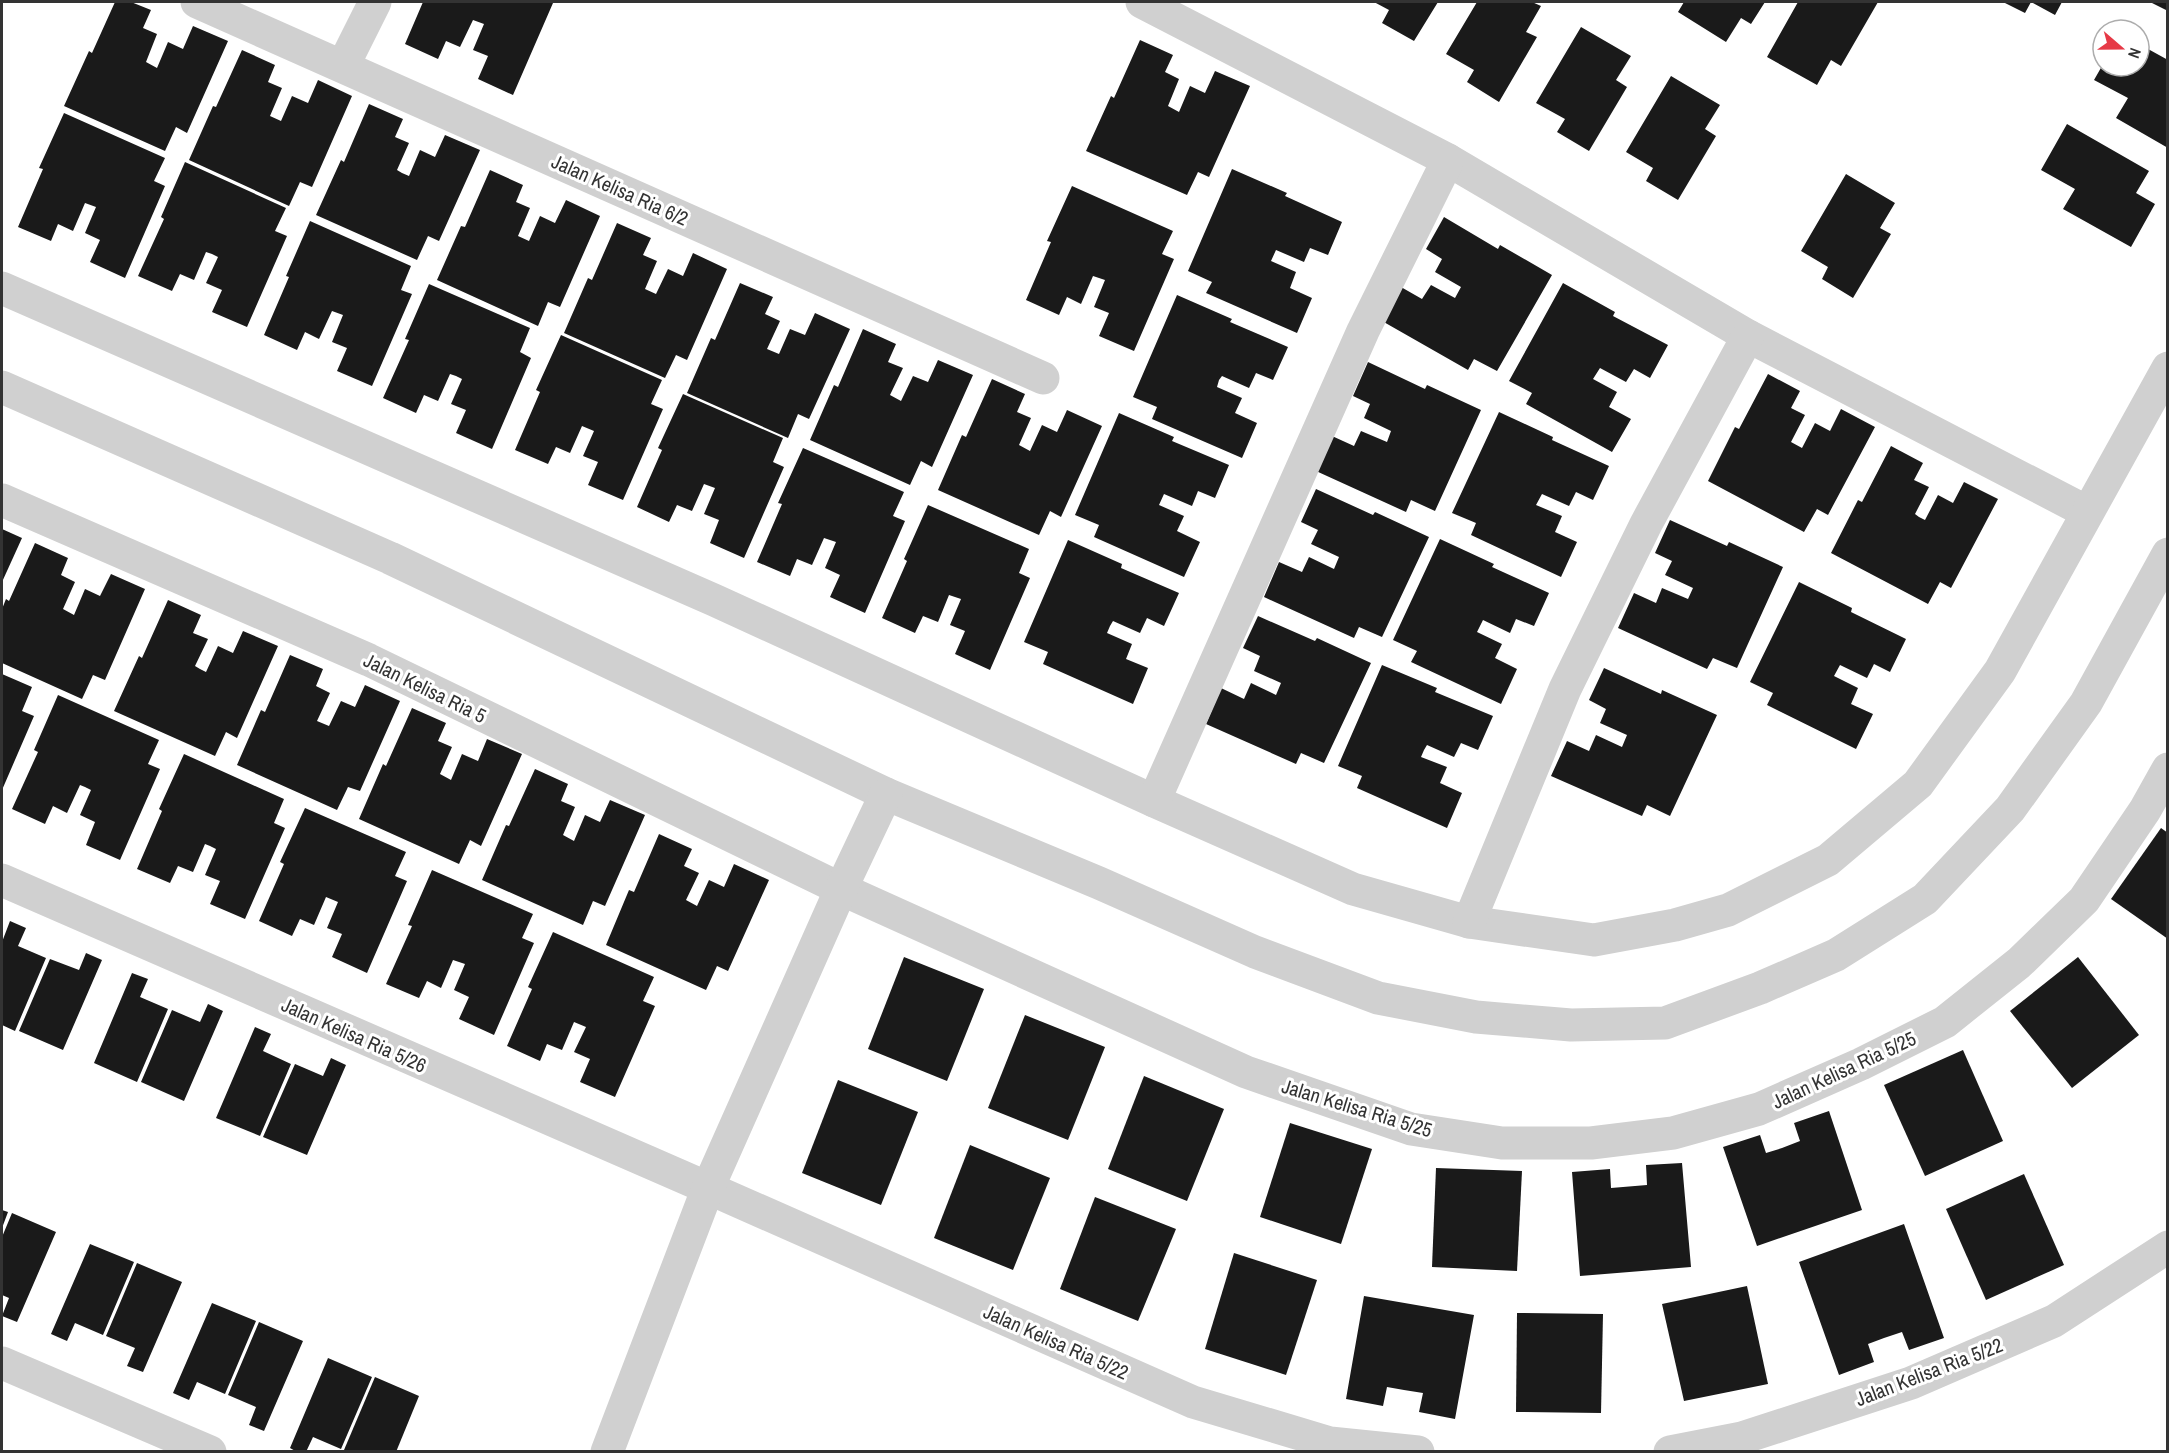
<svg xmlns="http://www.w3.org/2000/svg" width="2169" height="1453" font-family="'Archivo Narrow',sans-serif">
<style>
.building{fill:#1a1a1a}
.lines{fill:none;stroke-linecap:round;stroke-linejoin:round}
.minor{stroke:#d0d0d0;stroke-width:33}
.labels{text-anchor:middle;stroke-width:6;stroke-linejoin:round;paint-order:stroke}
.street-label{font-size:20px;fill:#333;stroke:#fff}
</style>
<rect width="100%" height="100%" fill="#fff"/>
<g class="building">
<path d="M115 2H131L151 10 143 28 157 34 146 62 157 68 168 42 183 49 193 26 228 41 187 133 176 127 165 151 64 106 89 51 92 53Z"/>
<path d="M423 2H550L553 3 513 95 478 79 488 56 473 50 484 24 473 20 460 47 446 41 438 59 405 44Z"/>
<path d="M1374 2H1438L1414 41 1382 23 1389 10Z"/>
<path d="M1477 2H1532L1541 6 1526 32 1537 37 1499 102 1467 82 1474 70 1446 54Z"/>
<path d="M1684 2H1765L1751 24 1741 18 1726 42 1678 12Z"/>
<path d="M1798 2H1878L1841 66 1831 60 1817 85 1767 57Z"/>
<path d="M2003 2H2062L2055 15 2031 2 2025 13Z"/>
<path d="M2150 2H2168V11Z"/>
<path d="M1581 27 1631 56 1616 80 1627 87 1589 151 1557 132 1565 119 1536 103Z"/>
<path d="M1140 40 1173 55 1165 72 1179 79 1168 106 1179 112 1190 86 1205 93 1215 71 1250 86 1209 177 1198 172 1187 195 1086 151 1111 96 1114 98Z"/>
<path d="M2139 44 2168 60V148L2116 118 2128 98 2094 80 2102 66H2139Z"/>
<path d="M242 50 275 65 268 82 282 88 270 116 281 121 292 96 308 103 318 80 352 96 312 187 300 182 289 206 189 160 213 106 216 107Z"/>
<path d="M1671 76 1720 105 1705 129 1716 136 1678 200 1646 181 1653 168 1626 152Z"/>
<path d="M369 104 403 119 395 137 409 143 397 170 402 173 409 176 420 150 435 157 445 135 480 150 439 241 428 236 417 260 316 215 341 160 344 162Z"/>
<path d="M64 113 165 158 154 181 165 186 125 278 90 262 100 240 85 233 96 207 85 203 73 231 58 224 51 241 18 227 43 169 39 168Z"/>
<path d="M2067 124 2149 171 2136 193 2155 204 2131 247 2063 209 2075 189 2041 170Z"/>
<path d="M185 162 286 208 275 231 287 236 247 327 212 312 222 290 206 283 218 257 212 254 206 252 194 280 180 274 172 291 138 276 164 219 161 217Z"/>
<path d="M1232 169 1287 193 1285 196 1342 222 1328 255 1310 248 1304 262 1276 250 1271 261 1296 272 1290 288 1312 298 1297 333 1206 293 1212 282 1188 271Z"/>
<path d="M490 170 523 185 516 202 530 208 518 236 529 241 540 216 555 223 566 200 600 216 560 307 548 302 538 326 437 280 461 226 465 227Z"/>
<path d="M1846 174 1895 203 1880 228 1891 234 1853 298 1822 279 1828 267 1801 251Z"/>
<path d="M1072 186 1173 231 1162 254 1174 259 1134 351 1099 336 1109 313 1094 307 1105 280 1093 276 1081 304 1067 297 1059 315 1026 300 1051 242 1047 241Z"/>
<path d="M1444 217 1498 249 1500 245 1552 275 1497 371 1474 359 1468 370 1382 321 1401 287 1422 299 1431 285 1455 298 1461 287 1435 272 1442 259 1426 249Z"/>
<path d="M310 221 411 266 401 290 412 294 372 386 337 371 347 348 332 342 343 315 332 311 319 339 305 332 297 350 264 335 289 277 286 276Z"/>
<path d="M617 223 651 238 643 255 657 261 645 289 656 294 668 269 683 276 693 253 727 269 687 360 676 355 665 378 564 333 588 278 592 280Z"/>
<path d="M740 283 773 297 765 314 780 321 767 349 779 354 790 329 805 335 815 313 850 329 809 419 798 414 788 438 687 393 711 338 715 340Z"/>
<path d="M1563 283 1615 312 1613 316 1668 345 1650 378 1634 369 1626 382 1600 368 1593 379 1617 392 1609 407 1631 419 1612 452 1526 404 1532 393 1509 381Z"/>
<path d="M429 284 530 328 520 352 531 358 492 449 456 433 466 410 451 404 462 379 456 376 450 374 438 401 424 395 416 413 383 398 409 340 405 339Z"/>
<path d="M1177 295 1232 319 1230 322 1288 347 1273 380 1256 373 1249 388 1222 376 1219 380 1217 387 1242 398 1235 413 1257 423 1242 458 1152 419 1157 407 1133 397Z"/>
<path d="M863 329 896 344 888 362 903 368 890 395 901 401 913 376 928 382 938 360 973 375 932 467 921 461 910 485 810 440 834 385 838 387Z"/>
<path d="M561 335 662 380 651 404 663 409 623 500 588 485 598 462 583 456 594 431 582 426 570 453 556 447 548 464 515 450 540 392 536 390Z"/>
<path d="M1368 362 1425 389 1427 385 1481 410 1435 511 1411 500 1406 512 1316 471 1332 436 1354 446 1361 431 1387 442 1391 431 1364 418 1370 404 1353 396Z"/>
<path d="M1768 374 1800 391 1791 408 1805 415 1791 442 1802 448 1815 423 1830 431 1841 409 1875 427 1828 515 1817 509 1804 532 1708 481 1735 427 1739 429Z"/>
<path d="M992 379 1025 394 1017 412 1031 418 1019 445 1030 451 1042 425 1057 432 1067 410 1102 426 1061 517 1050 511 1039 535 938 490 962 435 966 437Z"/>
<path d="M683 394 783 438 773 462 784 467 744 558 710 543 719 520 704 514 715 488 704 484 692 511 677 505 669 522 637 507 662 450 658 448Z"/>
<path d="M1499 412 1553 437 1552 440 1609 466 1593 500 1576 492 1569 506 1542 494 1536 505 1562 516 1555 532 1577 542 1561 577 1471 535 1476 523 1452 513Z"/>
<path d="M1119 413 1174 437 1172 441 1229 465 1215 498 1198 491 1192 506 1164 494 1159 505 1184 516 1177 531 1200 542 1184 577 1094 537 1099 525 1075 515Z"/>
<path d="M1891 446 1923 463 1914 480 1929 487 1915 514 1919 517 1925 520 1938 495 1953 503 1964 482 1998 499 1951 588 1940 582 1928 604 1831 553 1858 500 1862 502Z"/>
<path d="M803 448 904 492 893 516 905 521 865 613 830 597 840 575 825 568 836 542 824 538 812 565 797 559 790 576 757 562 782 504 778 503Z"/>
<path d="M1316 489 1373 515 1375 512 1429 537 1382 637 1359 627 1354 638 1264 597 1279 562 1302 572 1309 557 1334 569 1339 557 1311 544 1318 530 1301 522Z"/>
<path d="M928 505 1029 549 1019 573 1030 578 990 670 955 654 965 631 950 625 961 599 949 595 938 622 923 616 915 633 882 618 907 561 904 559Z"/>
<path d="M1670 520 1727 546 1729 542 1783 567 1737 668 1713 658 1707 669 1618 628 1634 593 1656 603 1662 588 1688 599 1693 588 1665 575 1672 561 1655 553Z"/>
<path d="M2 529 22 538 2 582Z"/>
<path d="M1440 539 1494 564 1492 567 1549 593 1534 626 1516 619 1510 633 1483 620 1477 632 1502 644 1495 658 1517 669 1501 704 1411 662 1417 651 1393 640Z"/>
<path d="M1068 540 1122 564 1121 568 1179 593 1164 626 1147 618 1140 633 1113 621 1110 626 1107 633 1132 644 1126 659 1148 668 1133 704 1043 664 1048 652 1024 642Z"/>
<path d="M35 543 68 558 61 575 75 582 63 609 74 615 85 589 100 596 111 574 145 589 105 680 93 675 82 699 2 663V609L6 599 9 601Z"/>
<path d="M1799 582 1852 608 1851 612 1906 639 1890 672 1874 664 1867 678 1840 665 1834 676 1858 688 1851 704 1873 714 1856 749 1767 705 1773 693 1750 682Z"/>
<path d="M168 600 201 615 193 633 208 639 195 666 200 669 206 672 218 646 233 653 243 631 278 646 237 738 226 732 215 756 114 711 139 656 142 658Z"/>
<path d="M1258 616 1315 641 1317 638 1371 663 1324 763 1301 753 1296 764 1206 724 1221 688 1244 699 1251 683 1276 695 1281 683 1254 671 1260 656 1243 648Z"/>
<path d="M290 655 323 669 316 686 330 693 317 721 329 726 341 701 355 707 365 685 400 701 360 791 348 787 337 810 237 765 261 710 265 712Z"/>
<path d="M1382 665 1437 688 1435 692 1493 716 1478 750 1461 743 1454 757 1427 745 1424 750 1421 757 1447 767 1440 783 1462 793 1447 828 1357 788 1362 776 1338 766Z"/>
<path d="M1604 668 1661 694 1662 690 1717 715 1670 816 1647 805 1642 816 1551 776 1567 741 1589 751 1596 735 1622 747 1627 735 1600 723 1606 709 1589 700Z"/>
<path d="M2 674 32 687 22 711 34 716 2 790Z"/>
<path d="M58 695 159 740 148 764 160 769 120 860 86 845 95 822 80 815 91 790 85 787 80 785 67 813 53 806 45 824 12 809 38 752 34 750Z"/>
<path d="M412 708 446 723 438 741 452 747 440 774 451 780 462 754 478 761 487 739 522 754 481 846 470 840 459 864 359 819 383 764 386 766Z"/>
<path d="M184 754 284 799 274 823 285 828 245 919 210 904 220 881 205 875 216 849 210 846 205 844 193 872 178 866 170 883 137 869 162 811 159 809Z"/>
<path d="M535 769 568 784 561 801 575 807 563 835 574 841 585 815 600 822 610 800 645 815 605 906 593 901 583 925 482 880 506 825 509 826Z"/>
<path d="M305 808 406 852 395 876 407 881 367 973 332 957 342 934 327 928 338 902 326 897 314 925 300 919 292 936 259 921 284 864 280 862Z"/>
<path d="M2161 828 2168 833V939L2111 899Z"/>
<path d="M659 834 692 849 684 866 699 873 686 900 697 906 709 880 724 887 734 864 769 880 728 971 717 966 706 990 606 945 629 890 634 892Z"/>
<path d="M432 870 533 914 522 938 534 943 494 1035 459 1019 469 997 454 990 465 964 453 960 441 988 427 981 419 998 386 984 412 926 408 925Z"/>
<path d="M10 921 26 928 18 946 46 958 15 1031 2 1025V942Z"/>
<path d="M553 932 654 977 643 1001 655 1006 615 1097 580 1082 590 1059 574 1052 586 1027 574 1022 562 1050 547 1044 540 1061 507 1046 532 989 528 987Z"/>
<path d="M86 953 102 960 63 1050 19 1031 50 959 79 970Z"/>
<path d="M904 957 984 989 947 1081 868 1049Z"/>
<path d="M2078 957 2139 1035 2072 1088 2010 1011Z"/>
<path d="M132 973 148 979 140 997 168 1009 137 1082 94 1063Z"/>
<path d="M208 1004 223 1011 184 1101 141 1082 172 1010 200 1022Z"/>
<path d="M1025 1015 1105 1047 1068 1140 988 1108Z"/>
<path d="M255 1027 271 1034 263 1051 291 1064 260 1136 216 1118Z"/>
<path d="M1963 1050 2003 1141 1925 1176 1884 1085Z"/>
<path d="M331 1058 346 1065 307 1155 263 1137 295 1064 323 1076Z"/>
<path d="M1144 1076 1224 1109 1187 1201 1108 1169Z"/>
<path d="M838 1080 918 1112 881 1205 802 1173Z"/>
<path d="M1829 1111 1862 1210 1757 1246 1723 1147 1760 1135 1766 1153 1782 1148 1800 1141 1794 1123Z"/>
<path d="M1290 1123 1372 1149 1341 1244 1260 1217Z"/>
<path d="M970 1145 1050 1178 1013 1270 934 1238Z"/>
<path d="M1682 1163 1691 1267 1580 1276 1572 1172 1610 1169 1611 1188 1647 1185 1646 1165Z"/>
<path d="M1436 1168 1522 1171 1517 1271 1432 1267Z"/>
<path d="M2024 1174 2064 1265 1986 1300 1946 1209Z"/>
<path d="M1095 1197 1176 1229 1138 1321 1060 1289Z"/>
<path d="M2 1210 8 1212 2 1228Z"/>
<path d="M12 1213 56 1232 17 1322 2 1316 9 1298 2 1295V1237Z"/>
<path d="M1904 1224 1944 1338 1909 1350 1902 1332 1884 1338 1868 1344 1874 1362 1839 1375 1799 1262Z"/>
<path d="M90 1244 134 1262 103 1335 75 1323 67 1341 51 1334Z"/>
<path d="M1234 1253 1317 1280 1286 1375 1205 1349Z"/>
<path d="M137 1263 182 1282 143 1372 127 1366 135 1348 106 1336Z"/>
<path d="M1747 1286 1768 1384 1684 1401 1662 1304Z"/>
<path d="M1364 1296 1474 1315 1455 1419 1419 1412 1423 1393 1404 1390 1387 1387 1383 1406 1346 1399Z"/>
<path d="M212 1303 256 1321 225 1394 197 1382 189 1400 173 1393Z"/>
<path d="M1517 1313 1603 1314 1601 1413 1516 1412Z"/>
<path d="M259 1322 303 1341 264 1431 249 1425 256 1407 228 1395Z"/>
<path d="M328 1358 372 1377 341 1449 313 1437 306 1452H297L290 1448Z"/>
<path d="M375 1377 419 1396 396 1452H349L344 1450Z"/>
</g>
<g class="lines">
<g class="minor">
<path d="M197 2 1043 378"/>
<path d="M1142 2 1448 160 1748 336 2087 512"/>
<path d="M343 66 375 2"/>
<path d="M2 288 714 600 1154 801 1353 889 1469 922 1594 940 1675 925 1728 910 1828 860 1918 784 2000 671 2168 368"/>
<path d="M2 387 390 558 886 794 1099 883 1255 952 1378 998 1476 1017 1571 1025 1665 1023 1760 988 1836 955 1925 899 2010 809 2086 703 2168 554"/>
<path d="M2 500 369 660 841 889 1246 1072 1411 1129 1502 1143H1591L1673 1133 1759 1109 1861 1064 1945 1022 2019 963 2084 900 2145 810 2168 769"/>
<path d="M1154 801 1363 331 1448 160"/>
<path d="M2 880 708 1188 1193 1402 1330 1443 1418 1452"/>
<path d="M1469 922 1565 689 1646 524 1748 336"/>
<path d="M2 1363 210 1452"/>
<path d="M607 1452 708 1188 841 889 886 794"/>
<path d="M1670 1452 1742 1438 1911 1383 2054 1321 2168 1247"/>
</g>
</g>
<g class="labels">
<g class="street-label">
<text transform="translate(620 190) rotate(24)" y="7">Jalan Kelisa Ria 6/2</text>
<text transform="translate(425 688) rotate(26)" y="7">Jalan Kelisa Ria 5</text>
<text transform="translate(354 1035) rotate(24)" y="7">Jalan Kelisa Ria 5/26</text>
<text transform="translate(1844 1070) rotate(-25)" y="7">Jalan Kelisa Ria 5/25</text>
<text transform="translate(1357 1108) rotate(17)" y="7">Jalan Kelisa Ria 5/25</text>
<text transform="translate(1056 1342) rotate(24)" y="7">Jalan Kelisa Ria 5/22</text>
<text transform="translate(1929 1372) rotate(-21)" y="7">Jalan Kelisa Ria 5/22</text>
</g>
</g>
<rect width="2169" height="1453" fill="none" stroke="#333333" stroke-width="6"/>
<g transform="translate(2121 48) rotate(110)"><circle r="28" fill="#ffffff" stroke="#adadad" stroke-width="1.5"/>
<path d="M0-4.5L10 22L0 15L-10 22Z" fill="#e63946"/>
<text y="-9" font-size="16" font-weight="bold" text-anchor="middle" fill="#333333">N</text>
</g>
</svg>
